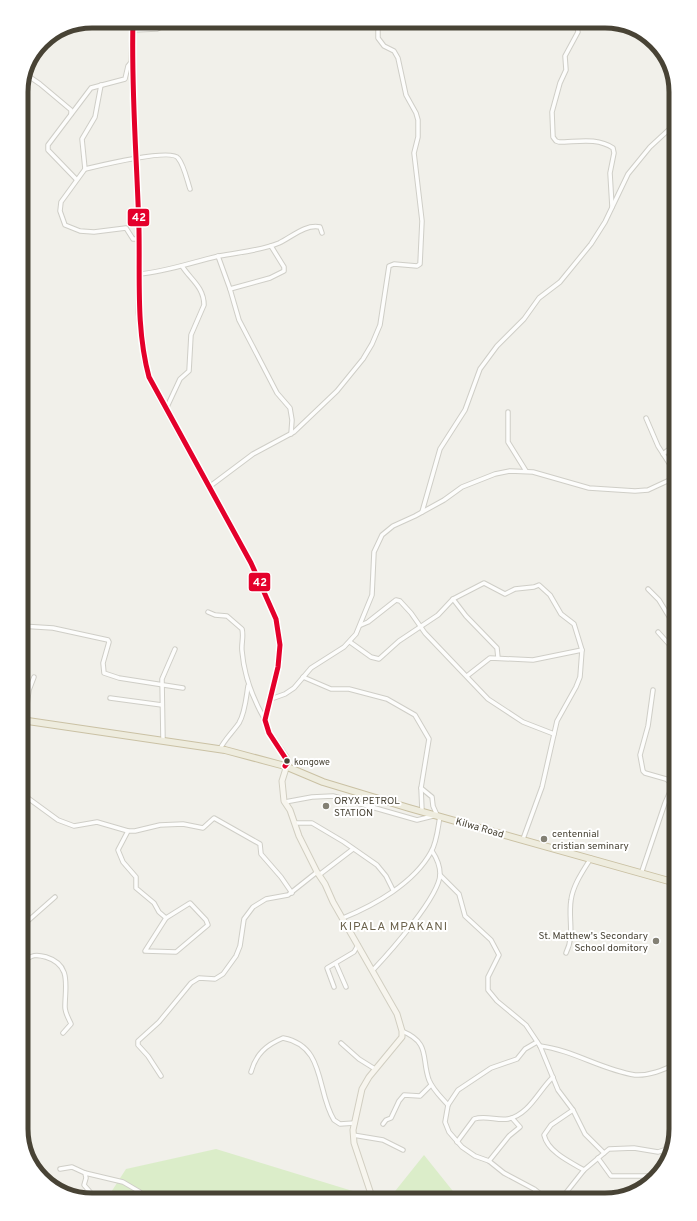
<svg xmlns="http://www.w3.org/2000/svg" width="697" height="1221" font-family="Overpass,sans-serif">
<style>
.green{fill:#dbedc9}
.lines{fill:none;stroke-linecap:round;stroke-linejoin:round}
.minor-casing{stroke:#cfcec7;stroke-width:5.5}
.secondary-casing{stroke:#d1cec1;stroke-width:7}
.trunk-casing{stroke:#cac1a4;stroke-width:8}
.minor{stroke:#fdfdfc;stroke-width:3.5}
.secondary{stroke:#f7f5ee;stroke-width:5}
.trunk{stroke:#eeecde;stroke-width:6}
.bus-1-casing{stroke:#fff;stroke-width:8}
.bus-1{stroke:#e4002b;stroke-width:5}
.bus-dot{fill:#484335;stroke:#fff;stroke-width:1.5}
.poi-dot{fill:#838074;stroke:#fff;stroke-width:1.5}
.labels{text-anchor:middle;stroke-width:4;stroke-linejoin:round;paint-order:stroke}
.bus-label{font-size:9px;fill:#484335;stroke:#fff;text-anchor:start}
.poi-label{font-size:10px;fill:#484335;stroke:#fff;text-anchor:start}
.street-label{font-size:10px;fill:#484335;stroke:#fff}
.quarter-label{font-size:12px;letter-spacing:1px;fill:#6b624c;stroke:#fff}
.rim{fill:none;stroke:#484335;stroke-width:5}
.line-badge{stroke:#fff;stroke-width:1.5}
.badge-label{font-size:11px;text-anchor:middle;font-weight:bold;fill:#fff}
</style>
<rect width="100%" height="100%" fill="#f1f0ea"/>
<g class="green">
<path d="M216 1149 382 1200H106L126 1169Z"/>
<path d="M424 1155 460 1200H388Z"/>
</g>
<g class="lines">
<defs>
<g id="minor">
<path d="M224 21H225"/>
<path d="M563 21 577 27 578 32 565 56 566 70 560 83 552 112 553 137 556 141 559 142C577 142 597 137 613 148L614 153 610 173 612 207"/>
<path d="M133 30 157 29 174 21"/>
<path d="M42 42V41"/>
<path d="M27 75 40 84 71 110V114"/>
<path d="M101 85 95 117 82 139 85 169 61 202 60 211 65 225 80 231 94 232 126 228 133 239H139"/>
<path d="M85 169C98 166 171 148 178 158 184 165 187 180 190 189"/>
<path d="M76 179 48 150V145L91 88 125 79 128 66 132 61"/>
<path d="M218 256 230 289 239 320 277 393 290 408 292 420 291 434"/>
<path d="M139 274C166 272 192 262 219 256 239 252 260 251 279 243 292 237 305 224 320 227L322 233"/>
<path d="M230 289 270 278 284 271V267L271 246"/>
<path d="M166 409 180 379 189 371 191 335 204 305C204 287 190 279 182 266"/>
<path d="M508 412V442L526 471"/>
<path d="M646 418 658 446 676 474"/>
<path d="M663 454 676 444"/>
<path d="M209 487 253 454 294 432 337 391 363 359 372 344 380 325 389 266 394 264 417 266 420 264 422 221 414 153 418 137V120L416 113 406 95 398 58 394 51 384 46 378 38V21"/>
<path d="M422 512 440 449 465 410 480 369 497 346 524 319 539 298 560 282 591 244 605 222 628 174 650 147 676 123"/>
<path d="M648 589 659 600 676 628"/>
<path d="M453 599 466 616 497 648 498 658"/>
<path d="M208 612 215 615 227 616 242 629C244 637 241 644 242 651 244 676 253 699 265 720"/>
<path d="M361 625 368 622 396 600 400 601 411 613 425 633 488 699 523 722 554 734"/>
<path d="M21 626 53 628 108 640 109 642 103 663 104 673 119 678 183 688"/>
<path d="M658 632 676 652"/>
<path d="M350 642 371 657 379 659 399 641 438 615 453 599 484 583 505 594 515 589 534 587 539 585 550 595 561 614 574 624 582 650 580 677 576 687 557 721 542 787 523 839"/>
<path d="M467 676 490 658 533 660 582 650"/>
<path d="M303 677 331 689H349L387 699 415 715 429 739 421 788 422 811"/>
<path d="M653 690 648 726 640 755 643 771 645 773 666 779 672 784"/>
<path d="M110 698 162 705"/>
<path d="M271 699 285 694 294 688 311 668 344 647 356 634 372 595 374 552 382 535 393 526 415 516 444 500 462 487 495 474 510 471 533 472 589 488 635 491 648 490 676 477"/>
<path d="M25 720 29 690 34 677"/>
<path d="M163 740 162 679 175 649"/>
<path d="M220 749C225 739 232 733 239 723 245 713 246 699 248 686"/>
<path d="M21 793 58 820 74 826 97 822 128 831H135L160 825 183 824 203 828 214 818 260 844 261 854 281 877 292 893"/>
<path d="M285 802 312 797 333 796 417 820 437 815 433 806 432 797 421 788"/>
<path d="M295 823H312L344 842 377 865 386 876 393 890"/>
<path d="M128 831 118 850 123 862 136 877V888L154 903 159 912 166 918"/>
<path d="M641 874 665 803 676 778"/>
<path d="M319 875 353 849"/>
<path d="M440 875 459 894 465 916 491 940 499 955 488 977V990L497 1001 526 1025 540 1046 558 1090 573 1110 585 1134 604 1153"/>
<path d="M190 903 206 920 208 925 176 952 145 951 166 918Z"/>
<path d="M343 918C375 905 414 883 431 852 437 842 438 827 440 816"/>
<path d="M21 927 55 897"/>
<path d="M566 953C575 935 568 919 571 900 573 885 583 871 591 858"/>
<path d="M21 961H24C32 955 36 954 46 957 72 965 65 986 65 1007 65 1013 69 1019 71 1024L63 1033"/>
<path d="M336 964 346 987"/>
<path d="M373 970C389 953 440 896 440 874 440 865 436 857 432 851"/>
<path d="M334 987 327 968 354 952 358 945"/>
<path d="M402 1031C431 1043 421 1058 429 1080 433 1090 441 1097 448 1105"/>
<path d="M537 1042 525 1049 517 1059 491 1068 458 1090 448 1105 445 1122 449 1132 462 1147 475 1156 489 1161 504 1173 534 1189 548 1200"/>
<path d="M341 1043 359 1059 375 1069"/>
<path d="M540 1046C573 1050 602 1070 635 1075 649 1076 663 1070 676 1064"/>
<path d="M251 1072C256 1054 266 1045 283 1038 326 1046 316 1091 334 1120L340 1124 355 1123"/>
<path d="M161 1076 148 1056 138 1045V1041L159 1022 191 983 199 978 215 979 223 974 236 956 240 946 244 919 253 907 266 899 288 895 317 872"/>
<path d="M21 1080 23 1076"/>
<path d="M573 1110 551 1125 544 1135C548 1152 570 1162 584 1170"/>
<path d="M383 1124 386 1120 391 1118 399 1101 404 1095 420 1096 431 1085"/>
<path d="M353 1135 383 1140 403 1150"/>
<path d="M457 1142 474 1119C486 1115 497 1121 508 1119 529 1115 539 1090 553 1077"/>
<path d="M598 1158 611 1176H655"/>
<path d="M489 1161 509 1136 520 1127 512 1118"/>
<path d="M60 1169 72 1167 85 1173 86 1178 84 1185 91 1193 88 1200"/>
<path d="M85 1173 123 1182 140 1192"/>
<path d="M659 1173C662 1158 665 1144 675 1133"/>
<path d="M45 1179 54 1181 71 1194"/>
<path d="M554 1200 565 1194 584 1170 609 1149 634 1148 658 1152 664 1150"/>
</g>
<path id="secondary" d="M133 21 132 61 139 230V312L145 362 149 377 159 396 251 563 276 619 280 645 278 667 265 720 269 733 286 757 288 762 282 781 284 801 290 810 299 836 317 872 325 884 333 902 397 1014 402 1031V1037L369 1077 362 1089 353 1130 354 1143 373 1200"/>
<path id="trunk" d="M21 720 225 750 285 766 323 782 409 808 676 883"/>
</defs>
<use href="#minor" class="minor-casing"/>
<use href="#secondary" class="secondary-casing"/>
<use href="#trunk" class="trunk-casing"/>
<use href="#minor" class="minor"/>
<use href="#secondary" class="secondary"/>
<use href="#trunk" class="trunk"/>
<defs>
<path id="bus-1" d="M133 21C131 91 137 160 139 230 140 279 136 329 149 377L251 563 276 619 280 645 278 667 265 720 269 733 288 762 285 766"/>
</defs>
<use href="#bus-1" class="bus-1-casing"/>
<use href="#bus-1" class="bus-1"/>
</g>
<circle class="bus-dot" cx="287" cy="761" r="3.5"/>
<g class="poi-dot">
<circle cx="326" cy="806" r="4"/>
<circle cx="544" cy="839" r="4"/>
<circle cx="656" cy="941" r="4"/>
</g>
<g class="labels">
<g class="bus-label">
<text x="294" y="765">kongowe</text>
</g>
<g class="poi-label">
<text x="334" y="804">ORYX PETROL<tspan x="334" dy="12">STATION</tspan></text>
<text x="552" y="837">centennial<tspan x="552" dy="12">cristian seminary</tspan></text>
<text x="648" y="939" text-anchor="end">St. Matthew's Secondary<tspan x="648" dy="12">School domitory</tspan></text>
</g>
<g class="street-label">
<text transform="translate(480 827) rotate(16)" y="4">Kilwa Road</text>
</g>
<g class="quarter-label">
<text x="394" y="930">KIPALA MPAKANI</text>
</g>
</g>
<path d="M0 0H697V1221H0ZM92 28H605A64 64 0 0 1 669 92V1129A64 64 0 0 1 605 1193H92A64 64 0 0 1 28 1129V92A64 64 0 0 1 92 28Z" fill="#fff" fill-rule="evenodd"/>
<path class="rim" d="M92 28H605A64 64 0 0 1 669 92V1129A64 64 0 0 1 605 1193H92A64 64 0 0 1 28 1129V92A64 64 0 0 1 92 28Z"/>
<g class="line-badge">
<rect x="127" y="208" width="23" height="19" rx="4" fill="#e4002b"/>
<rect x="248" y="572" width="23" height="20" rx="4" fill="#e4002b"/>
</g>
<g class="badge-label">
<text x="139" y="221">42</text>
<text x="260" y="586">42</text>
</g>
</svg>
